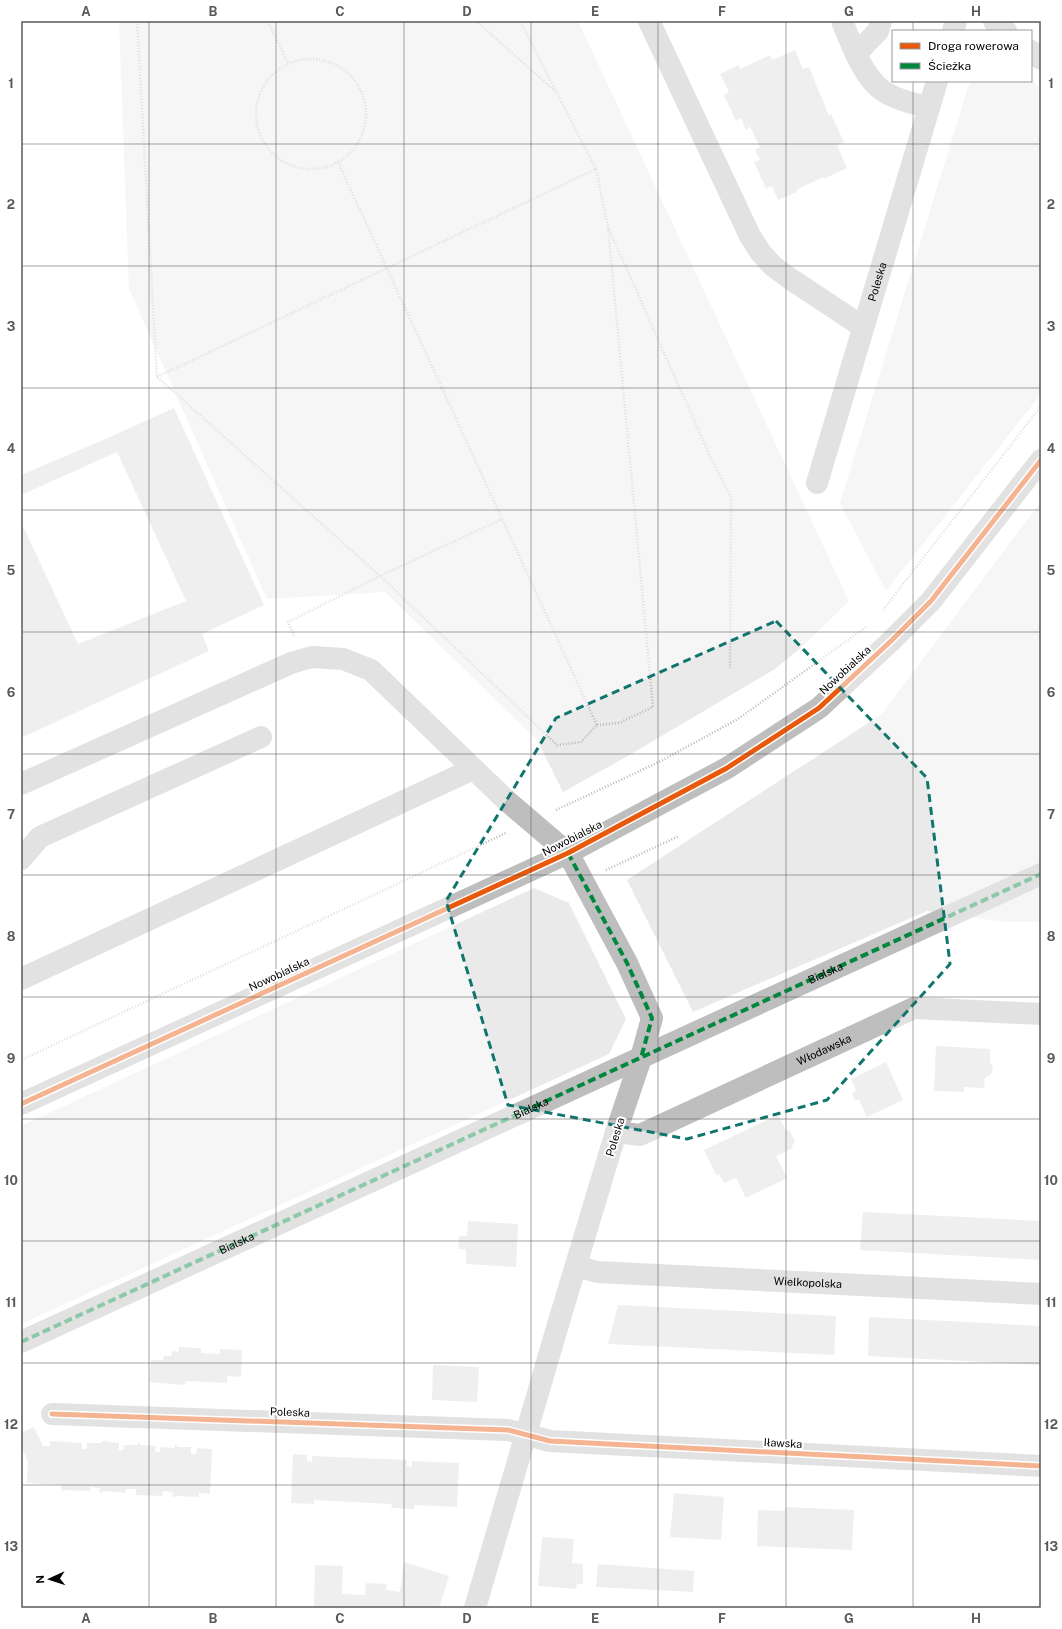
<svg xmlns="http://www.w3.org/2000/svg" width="1062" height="1629" font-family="'Public Sans',sans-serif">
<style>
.green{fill:#eaeaea}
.building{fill:#dcdcdc}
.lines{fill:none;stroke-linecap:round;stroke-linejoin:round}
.path{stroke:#b8b8b8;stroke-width:2.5;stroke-dasharray:1 2;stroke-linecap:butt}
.minor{stroke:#bebebe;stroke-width:22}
.quiet{stroke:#00873e;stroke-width:4;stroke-dasharray:8 4;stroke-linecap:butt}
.cycleway-casing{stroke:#fff;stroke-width:8}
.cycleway{stroke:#e8590c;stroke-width:5}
.marked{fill:none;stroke:#0f766e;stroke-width:3;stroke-dasharray:8 5;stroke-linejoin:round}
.grid{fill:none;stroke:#595959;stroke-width:1;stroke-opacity:0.55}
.labels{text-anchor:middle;stroke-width:4;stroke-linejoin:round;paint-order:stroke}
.street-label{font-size:11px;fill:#000;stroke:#fff}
.neatline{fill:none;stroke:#595959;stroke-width:1.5}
.grid-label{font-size:13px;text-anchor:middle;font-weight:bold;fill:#595959}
</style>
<rect width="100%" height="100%" fill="#fff"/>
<g class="green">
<path d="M119 21H578L849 601 804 645 775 669 626 757 563 792 537 740 385 592 267 599 129 289Z"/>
<path d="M1031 80 1041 89V394L886 591 840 503 970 81H1031Z"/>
<path d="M1041 501V922H1005L927 911 693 1012 627 880 882 714Z"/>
<path d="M534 888 569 903 626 1019 609 1054 21 1324V1126Z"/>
</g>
<g class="building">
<path d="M795 50 803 69 809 67 829 116 831 114 844 142 837 145 847 168 824 179 823 177 796 190 797 192 778 200 772 186 766 189 754 162 760 160 755 150 760 147 750 127 746 130 741 118 736 121 724 95 729 92 720 74 739 65 740 69 770 55 772 60Z"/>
<path d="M174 408 264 605 202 634 209 651 21 738V522L78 644 186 601 117 452 21 495V475L110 437Z"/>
<path d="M936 1046 990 1049V1063L993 1066 992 1073 988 1076 985 1077 984 1088 964 1087V1092L934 1091Z"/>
<path d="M886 1062 903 1100 867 1117 859 1100H855L852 1094 856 1090 851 1079Z"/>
<path d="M778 1115 785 1129 790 1131 795 1141 792 1146 793 1148 776 1156 787 1178 746 1198 736 1178 724 1183 719 1174 717 1176 704 1150Z"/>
<path d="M863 1212 1041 1221V1260L860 1250Z"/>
<path d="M468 1221 518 1224 516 1267 466 1264V1249H458L459 1236H467Z"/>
<path d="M618 1305 836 1316 834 1355 608 1344Z"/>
<path d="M869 1317 1041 1326V1365L868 1356Z"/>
<path d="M179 1347 201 1348V1353L220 1354V1349L242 1350 241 1377 227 1376V1383L186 1381 185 1385 149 1382 151 1360H163L164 1356H171L172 1351 179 1352Z"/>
<path d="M433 1365 479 1367 477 1402 432 1400Z"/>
<path d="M34 1427 43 1446H50V1441L65 1442 68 1440 67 1442 82 1443V1449H87V1443H101L103 1441 119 1443V1450H123L124 1445H138V1443H140V1445L156 1446 155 1452H160V1447L175 1448V1445H177V1447H191V1454H196L197 1448 212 1449 210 1494 199 1493V1497L175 1496V1497H172L173 1492 163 1491 162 1496 136 1495V1489H126L125 1493 102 1491V1493L99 1492 100 1488 90 1487V1491L65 1490V1491H62V1485L27 1483 28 1462 23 1450 21 1451V1433Z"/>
<path d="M293 1454 307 1455V1461L312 1462V1456L407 1460V1466L412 1467V1461L459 1463 457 1507 415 1505 414 1509 391 1508 392 1504 314 1500V1504L291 1503Z"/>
<path d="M674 1493 724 1497 721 1540 670 1537Z"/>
<path d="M785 1507 854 1510 852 1550 757 1546 758 1510 785 1511Z"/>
<path d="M542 1537 574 1539 572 1563 583 1564V1584H577L576 1589 538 1586Z"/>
<path d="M404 1562 449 1576 439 1608H314L315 1565 343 1566 342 1594 365 1595 366 1583 387 1584 386 1590 400 1592Z"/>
<path d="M598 1564 694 1571 693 1592 596 1587Z"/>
</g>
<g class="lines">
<g class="path">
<path d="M137 21 157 377 380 576 557 745 581 742 597 725 338 162"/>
<path d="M268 21 288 63"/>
<path d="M476 21 555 91"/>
<circle cx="311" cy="114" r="55"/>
<path d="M596 169 608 227 653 707 619 723 597 725"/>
<path d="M609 229 710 456 731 497 730 668"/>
<path d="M157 377 596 169 520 21"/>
<path d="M883 610 1041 406"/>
<path d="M294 636 288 622 380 576 502 519"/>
<path d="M556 810 661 761 738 719 866 627"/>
<path d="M606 870 679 836"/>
<path d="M21 1060 506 833"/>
</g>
<g class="minor">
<path d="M649 21 750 236 761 253 773 266 789 278 863 327"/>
<path d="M842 21C852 45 865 84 890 95 902 101 916 104 929 108"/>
<path d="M994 21 1006 31"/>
<path d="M953 31 956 21"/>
<path d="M1031 51 1041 59"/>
<path d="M856 54 878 31 881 21"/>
<path id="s1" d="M817 483 937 81"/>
<path d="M21 784 291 663 312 657 343 659 371 670 506 800 568 853 627 963 652 1018 641 1058 616 1132 557 1328 475 1608"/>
<path d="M21 859 40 837 261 737"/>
<path d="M21 979 473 769"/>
<path d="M21 1104 568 853 727 768 819 708 891 641 931 601 1041 460"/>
<path id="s2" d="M616 1132 640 1135 914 1008 1041 1014"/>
<path id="s3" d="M576 1266 597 1272 1041 1294"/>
<path d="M21 1342 1041 874"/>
<path d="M52 1414 508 1430 550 1441 1041 1466"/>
</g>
<g class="quiet">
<path d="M568 853 627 963 652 1018 641 1058"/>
<path id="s4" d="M21 1342 1041 874"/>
</g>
<defs>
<g id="cycleway">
<path d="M21 1104 568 853 727 768 819 708 891 641 931 601 1041 460"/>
<path d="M52 1414 508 1430 550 1441 1041 1466"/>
</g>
</defs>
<use href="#cycleway" class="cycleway-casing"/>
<use href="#cycleway" class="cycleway"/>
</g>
<path d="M0 0H1062V1629H0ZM776 621 927 778 950 964 827 1100 687 1139 508 1105 446 901 556 718Z" fill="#fff" fill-opacity=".55" fill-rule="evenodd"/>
<path class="marked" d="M776 621 927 778 950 964 827 1100 687 1139 508 1105 446 901 556 718Z"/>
<path class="grid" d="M149 21V1608M276 21V1608M404 21V1608M531 21V1608M658 21V1608M786 21V1608M913 21V31M913 81V1608M21 144H1041M21 266H1041M21 388H1041M21 510H1041M21 632H1041M21 754H1041M21 875H1041M21 997H1041M21 1119H1041M21 1241H1041M21 1363H1041M21 1485H1041"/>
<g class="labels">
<g class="street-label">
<text dy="4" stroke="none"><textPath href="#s1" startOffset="210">Poleska</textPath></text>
<text transform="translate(845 670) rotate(-43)" y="4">Nowobialska</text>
<text transform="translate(572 838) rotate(-27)" y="4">Nowobialska</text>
<text dy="4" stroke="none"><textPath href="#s4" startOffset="885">Bialska</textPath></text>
<text transform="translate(279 974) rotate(-25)" y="4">Nowobialska</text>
<text dy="4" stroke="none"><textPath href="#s2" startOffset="227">Włodawska</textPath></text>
<text dy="4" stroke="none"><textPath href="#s4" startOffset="561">Bialska</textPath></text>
<text transform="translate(615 1137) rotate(-73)" y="4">Poleska</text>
<text dy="4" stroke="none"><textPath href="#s4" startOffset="237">Bialska</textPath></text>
<text dy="4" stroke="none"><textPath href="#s3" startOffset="233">Wielkopolska</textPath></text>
<text transform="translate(290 1412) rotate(2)" y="4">Poleska</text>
<text transform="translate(783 1443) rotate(3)" y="4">Iławska</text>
</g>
</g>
<rect width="1062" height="1629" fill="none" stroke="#ffffff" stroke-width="44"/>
<rect x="892" y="30" width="140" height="52" fill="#ffffff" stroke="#999999"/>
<rect x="900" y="43" width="20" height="6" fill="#e8590c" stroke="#999999"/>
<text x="928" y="50" font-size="12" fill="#000000">Droga rowerowa</text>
<rect x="900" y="63" width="20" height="6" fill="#00873e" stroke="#999999"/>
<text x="928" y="70" font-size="12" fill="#000000">Ścieżka</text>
<g transform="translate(50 1579) rotate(267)" stroke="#ffffff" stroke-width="3" paint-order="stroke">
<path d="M0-3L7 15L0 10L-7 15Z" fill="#000000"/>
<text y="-6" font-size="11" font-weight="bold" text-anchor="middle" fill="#000000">N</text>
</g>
<rect x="22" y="22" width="1018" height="1585" class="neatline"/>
<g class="grid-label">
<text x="86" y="16">A</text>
<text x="213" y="16">B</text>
<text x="340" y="16">C</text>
<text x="467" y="16">D</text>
<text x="595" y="16">E</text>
<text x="722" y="16">F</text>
<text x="849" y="16">G</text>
<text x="976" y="16">H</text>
<text x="11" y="88">1</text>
<text x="1051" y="88">1</text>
<text x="11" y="209">2</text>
<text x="1051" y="209">2</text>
<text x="11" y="331">3</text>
<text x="1051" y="331">3</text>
<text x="11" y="453">4</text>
<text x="1051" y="453">4</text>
<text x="11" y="575">5</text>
<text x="1051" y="575">5</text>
<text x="11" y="697">6</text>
<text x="1051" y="697">6</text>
<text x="11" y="819">7</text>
<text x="1051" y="819">7</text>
<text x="11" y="941">8</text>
<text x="1051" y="941">8</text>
<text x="11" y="1063">9</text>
<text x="1051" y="1063">9</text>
<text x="11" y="1185">10</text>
<text x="1051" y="1185">10</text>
<text x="11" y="1307">11</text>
<text x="1051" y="1307">11</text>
<text x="11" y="1429">12</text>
<text x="1051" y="1429">12</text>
<text x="11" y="1551">13</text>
<text x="1051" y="1551">13</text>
<text x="86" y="1623">A</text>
<text x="213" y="1623">B</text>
<text x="340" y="1623">C</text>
<text x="467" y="1623">D</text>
<text x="595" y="1623">E</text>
<text x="722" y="1623">F</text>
<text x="849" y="1623">G</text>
<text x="976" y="1623">H</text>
</g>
</svg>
